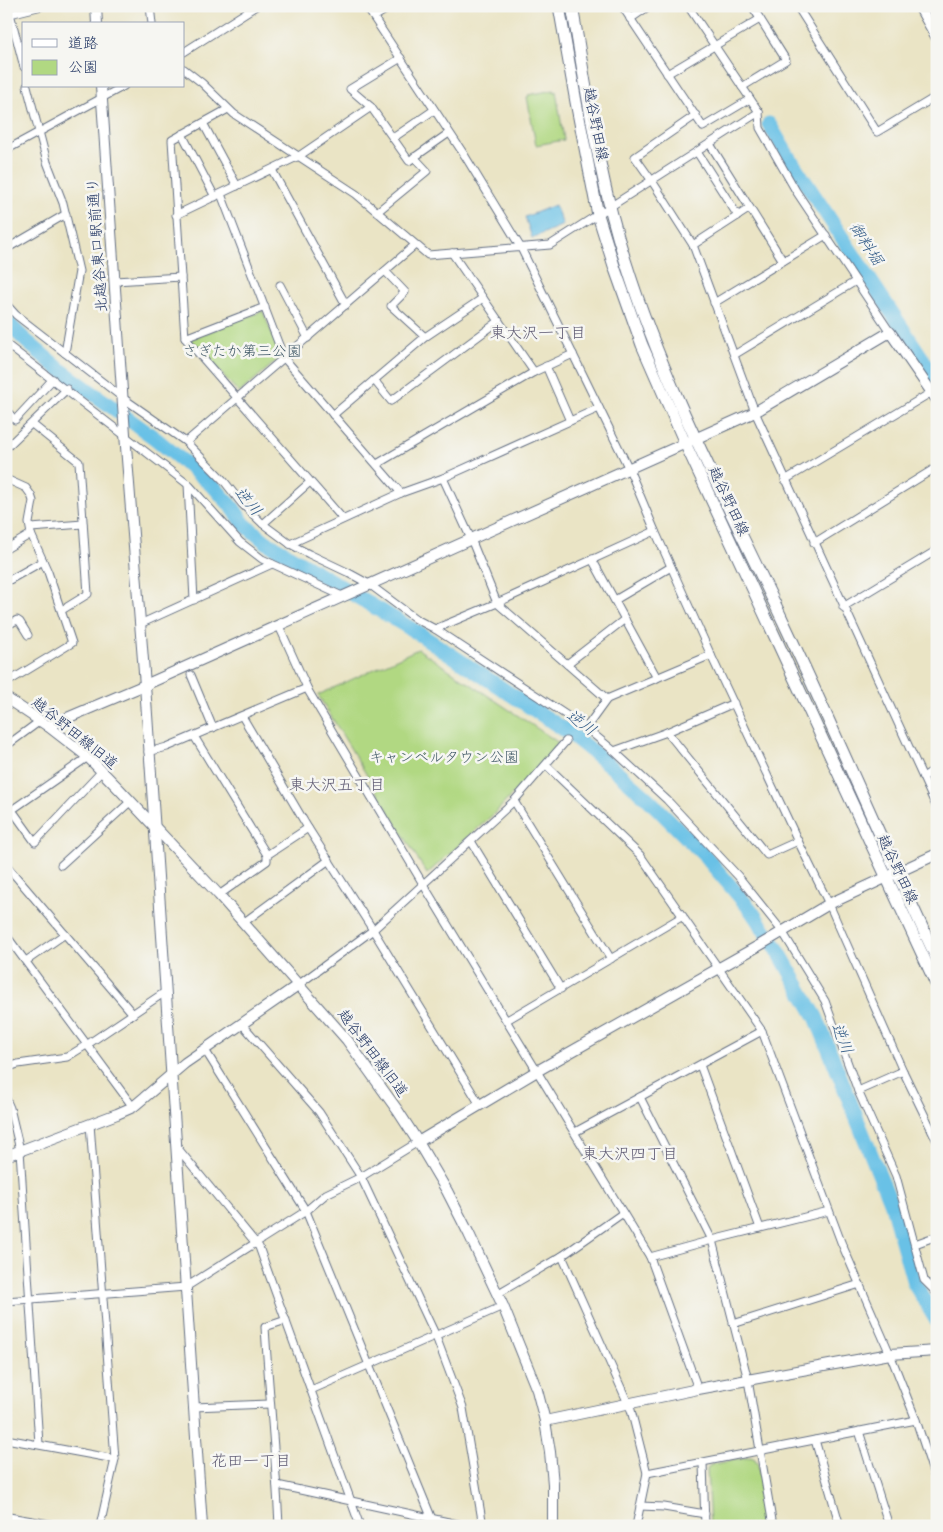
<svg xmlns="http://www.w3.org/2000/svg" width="943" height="1532" font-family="'Playpen Sans','Klee One',sans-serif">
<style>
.green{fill:#b1d882;stroke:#668470}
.water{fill:#69c1e6;stroke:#4278a2}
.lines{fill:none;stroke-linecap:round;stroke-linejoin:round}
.river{stroke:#69c1e6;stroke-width:15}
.street-casing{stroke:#636e82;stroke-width:9}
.secondary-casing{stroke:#636e82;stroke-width:12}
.primary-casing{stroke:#636e82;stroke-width:13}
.street{stroke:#fff;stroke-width:7}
.secondary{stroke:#fff;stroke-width:10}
.primary{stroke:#fff;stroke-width:11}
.labels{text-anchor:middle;stroke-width:5;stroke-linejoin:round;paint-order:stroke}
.street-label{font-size:15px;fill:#1b2f5e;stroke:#f6f6f2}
.park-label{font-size:15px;fill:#405967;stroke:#f6f6f2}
.water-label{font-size:16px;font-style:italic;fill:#325b87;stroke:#f6f6f2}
.neighbourhood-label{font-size:16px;fill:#605c74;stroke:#f6f6f2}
</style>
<rect width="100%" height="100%" fill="#f6f6f2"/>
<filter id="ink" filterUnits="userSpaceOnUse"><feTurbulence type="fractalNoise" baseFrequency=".02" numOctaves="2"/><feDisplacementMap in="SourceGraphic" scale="10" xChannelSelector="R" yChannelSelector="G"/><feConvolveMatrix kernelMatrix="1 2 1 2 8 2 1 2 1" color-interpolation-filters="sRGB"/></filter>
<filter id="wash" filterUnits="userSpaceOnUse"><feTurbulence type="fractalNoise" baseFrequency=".0096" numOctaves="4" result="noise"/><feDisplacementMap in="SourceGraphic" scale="20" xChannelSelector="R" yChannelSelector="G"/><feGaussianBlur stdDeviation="1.12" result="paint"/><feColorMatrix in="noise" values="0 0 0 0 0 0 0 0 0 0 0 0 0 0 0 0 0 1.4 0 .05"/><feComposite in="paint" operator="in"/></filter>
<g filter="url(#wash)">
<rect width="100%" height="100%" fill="#eae4c5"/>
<g class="green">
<path d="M554 90V92L556 91 564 140 536 145 527 97 529 96 528 95Z"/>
<path d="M263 311 281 357 239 393 190 339Z"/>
<path d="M418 649 559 743 498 810 427 874 318 695Z"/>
<path d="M751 1457 755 1459 758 1465 766 1526H710L707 1469 709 1466 714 1464Z"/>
</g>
<path class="water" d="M555 205 563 225 532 238 525 217Z"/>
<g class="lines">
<g class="river">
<path d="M769 124 788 156 937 381"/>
<path d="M6 321 25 340 58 368 156 439 215 488 233 508 244 524 266 542 418 633 568 732 614 769 648 799 705 856 750 909 776 947 816 1017 893 1209 914 1283 937 1321"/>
</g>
</g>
</g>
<g filter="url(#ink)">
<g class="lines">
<defs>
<g id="street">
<path d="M8 6 24 67"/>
<path d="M150 6 152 24"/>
<path d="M366 6 465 156 521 248 629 469 655 531 709 651 798 841 829 904 903 1071 937 1141"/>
<path d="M622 6 703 127 750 99"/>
<path d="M688 6 759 112 760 128 796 191 890 332"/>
<path d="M797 6 877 132 937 96"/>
<path d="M10 14 42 6"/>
<path d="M374 17 392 6"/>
<path d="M630 19 649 6"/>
<path d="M184 52 256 6"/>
<path d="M401 58 350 89 371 107 409 161 449 133"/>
<path d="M184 69 202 83 234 114 356 194 428 255 550 245 759 112"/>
<path d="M667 74 760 19"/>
<path d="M27 86 47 162 63 203 79 271 65 353"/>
<path d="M742 87 786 60 752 6"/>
<path d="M228 109 172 140 185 338 343 519"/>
<path d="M696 115 635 157 652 181 693 245 755 412 937 808"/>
<path d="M203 123 237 186"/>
<path d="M182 134 215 197"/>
<path d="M393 138 434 110"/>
<path d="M710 144 783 261"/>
<path d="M6 150 124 86"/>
<path d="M697 152 738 216"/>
<path d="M272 170 346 305"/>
<path d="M221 194 284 358 401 493"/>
<path d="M377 212 427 171 414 157"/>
<path d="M176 215 299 156 371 107"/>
<path d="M693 245 750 208"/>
<path d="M6 249 66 214"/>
<path d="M452 253 534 372"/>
<path d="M385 271 405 292 391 306 425 337"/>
<path d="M115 281 181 277"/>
<path d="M280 285 308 338"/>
<path d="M714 303 826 235"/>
<path d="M6 304 16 315 65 353 123 398 186 442 224 481 242 504 263 524 290 544 309 554 347 572 369 584 416 619 435 629 586 728 614 751 667 800 738 876 782 931 825 1001 858 1091 896 1176 924 1280 937 1293"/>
<path d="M185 338 265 307"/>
<path d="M6 344 190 486 240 542 262 559 342 596"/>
<path d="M734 355 856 281"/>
<path d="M546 366 570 421"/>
<path d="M374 380 391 401 499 321"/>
<path d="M6 410 15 420 53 379"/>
<path d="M333 415 425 337 483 298"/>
<path d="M32 424 79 462 88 594 62 610"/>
<path d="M186 442 415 245"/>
<path d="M6 448 67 389"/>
<path d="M377 464 534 372 573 354"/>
<path d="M443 478 471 539 497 603 607 699"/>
<path d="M6 479 26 488 31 495 33 501 29 523 31 534 48 572 72 643 6 683"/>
<path d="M785 480 932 392"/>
<path d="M188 484 194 600"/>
<path d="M263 524 310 482"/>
<path d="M31 528 83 524"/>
<path d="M814 543 937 467"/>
<path d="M290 544 401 493 443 478 599 408"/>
<path d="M6 549 31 534"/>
<path d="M592 559 657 678"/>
<path d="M6 582 43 561"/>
<path d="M615 600 671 567"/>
<path d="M843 607 937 550"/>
<path d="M140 624 272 564"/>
<path d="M6 626 17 620 20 622 28 635"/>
<path d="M279 626 309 692 423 884 650 1257 698 1389"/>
<path d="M435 629 497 603 655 531"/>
<path d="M567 664 625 619"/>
<path d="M191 675 213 728"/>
<path d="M242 716 308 828 373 930 480 1105"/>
<path d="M586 728 607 699 711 655"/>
<path d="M667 732 767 855 798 841"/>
<path d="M194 736 267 855V861L219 895"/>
<path d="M6 746 40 721"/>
<path d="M614 751 667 732 734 703"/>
<path d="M148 752 167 747 307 688"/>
<path d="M546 765 640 855 762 1031 841 1242 890 1354 916 1420 937 1484"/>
<path d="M923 777 937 768"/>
<path d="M514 801 611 959"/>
<path d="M12 810 35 842 102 771"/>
<path d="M6 814 88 757"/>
<path d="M471 841 561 989"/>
<path d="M267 855 308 828"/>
<path d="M6 865 133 1014"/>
<path d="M61 865 131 801"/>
<path d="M243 923 329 860"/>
<path d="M6 935 133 1107"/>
<path d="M26 961 65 934"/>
<path d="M298 985 373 930 514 801 566 741"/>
<path d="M507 1020 683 916"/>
<path d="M242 1024 319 1112 361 1177 435 1334 463 1408 483 1526"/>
<path d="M205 1050 306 1211 432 1519"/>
<path d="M700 1065 760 1228"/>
<path d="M6 1068 18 1064 67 1057 88 1044 165 992"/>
<path d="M858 1091 903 1071"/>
<path d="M640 1097 712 1240 748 1380 773 1526"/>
<path d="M6 1099 10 1108 20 1150 39 1444"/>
<path d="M90 1124 115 1459 100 1526"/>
<path d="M575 1132 762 1031"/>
<path d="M176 1146 259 1247 360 1526"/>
<path d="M915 1244 937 1236"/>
<path d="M562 1256 631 1410 647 1473 636 1526"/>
<path d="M650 1257 712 1240 829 1211"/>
<path d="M497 1294 562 1256 623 1213"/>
<path d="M6 1301 186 1287 306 1211 326 1194 361 1177 418 1142"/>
<path d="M733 1324 860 1284"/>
<path d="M311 1390 503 1306"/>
<path d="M194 1407 270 1404"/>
<path d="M859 1431 889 1526"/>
<path d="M6 1439 115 1459"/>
<path d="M815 1440 840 1526"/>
<path d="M703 1463 705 1526"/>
<path d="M647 1473 916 1420"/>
<path d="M277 1485 467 1526"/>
<path d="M640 1506 664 1507 705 1514"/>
<path d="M279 1526C276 1460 269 1393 265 1327L286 1320"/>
</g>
<g id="secondary">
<path d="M96 6 97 24"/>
<path d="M919 6 937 38"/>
<path d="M101 86 125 434 145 685 202 1526"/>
<path d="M6 698 48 726 88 757 120 790 219 895 347 1040 398 1111 418 1142 447 1191 469 1234 503 1306 537 1390 545 1421 550 1452 553 1484V1526"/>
<path d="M48 726 145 685 755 412 890 332 937 400"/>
<path d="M418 1142 537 1071 760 945 829 904 937 854"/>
<path d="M6 1156 117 1114 133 1107 185 1063 298 985"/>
<path d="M545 1421 698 1389 890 1354 937 1351"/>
<path d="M6 1518 52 1526"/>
</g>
<g id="primary">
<path d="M559 6 576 102 598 215 615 269 642 345 685 443 937 986"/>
<path d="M572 6C587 92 599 180 626 263 665 388 728 504 783 621 836 733 884 847 937 959"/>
</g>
</defs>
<use href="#street" class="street-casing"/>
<use href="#secondary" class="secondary-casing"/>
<use href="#primary" class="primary-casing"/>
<use href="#street" class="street"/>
<use href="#secondary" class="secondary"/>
<use href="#primary" class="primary"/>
</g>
</g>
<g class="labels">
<g class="street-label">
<text transform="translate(596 124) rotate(79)" y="5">越谷野田線</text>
<text transform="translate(97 245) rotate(-94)" y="5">北越谷東口駅前通り</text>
<text transform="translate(729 501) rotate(65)" y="5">越谷野田線</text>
<text transform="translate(75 733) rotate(39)" y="5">越谷野田線旧道</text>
<text transform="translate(898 869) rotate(65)" y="5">越谷野田線</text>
<text transform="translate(373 1053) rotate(53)" y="5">越谷野田線旧道</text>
</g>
<g class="park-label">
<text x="242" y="356">さぎたか第三公園</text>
<text x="444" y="762">キャンベルタウン公園</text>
</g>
<g class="water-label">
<text transform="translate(867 243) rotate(57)" y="6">御料堀</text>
<text transform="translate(249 501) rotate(50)" y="6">逆川</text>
<text transform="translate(582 722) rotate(37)" y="6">逆川</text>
<text transform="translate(843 1038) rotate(68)" y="6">逆川</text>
</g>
<g class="neighbourhood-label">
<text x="538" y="338">東大沢一丁目</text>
<text x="337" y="790">東大沢五丁目</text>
<text x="630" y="1159">東大沢四丁目</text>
<text x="251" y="1466">花田一丁目</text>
</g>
</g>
<rect width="943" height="1532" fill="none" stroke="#f6f6f2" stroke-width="25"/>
<rect x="22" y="22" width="162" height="65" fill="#f6f6f2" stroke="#9ea6b7"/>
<rect x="32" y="39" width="25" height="8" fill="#ffffff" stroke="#9ea6b7"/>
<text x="68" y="48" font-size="15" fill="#1b2f5e">道路</text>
<rect x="32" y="60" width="25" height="15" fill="#b1d882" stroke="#9ea6b7"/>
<text x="68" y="72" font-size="15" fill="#1b2f5e">公園</text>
</svg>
